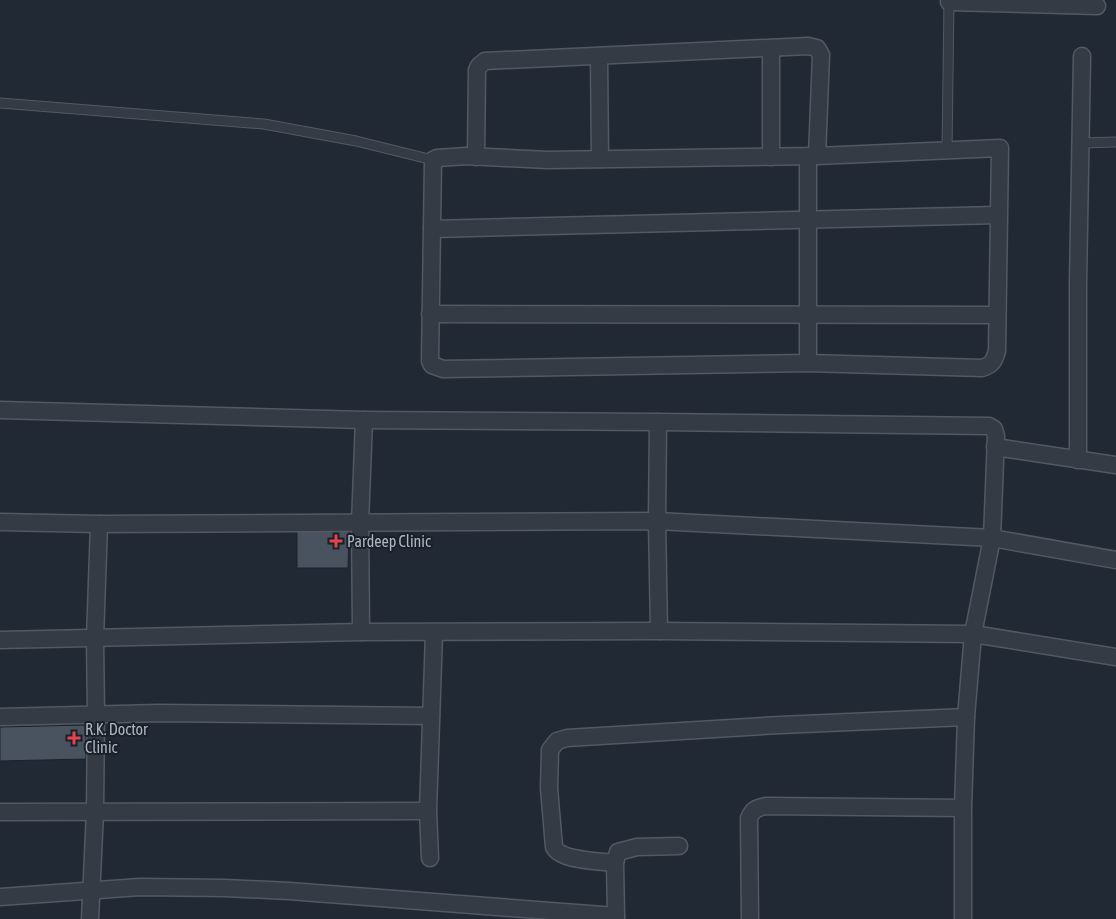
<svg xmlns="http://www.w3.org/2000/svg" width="1116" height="919" font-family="'Asap Condensed',sans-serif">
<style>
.building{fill:#495360;stroke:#1c222c}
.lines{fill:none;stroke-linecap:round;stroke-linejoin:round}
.lane-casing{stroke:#525963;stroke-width:11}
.street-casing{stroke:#525963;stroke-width:19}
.lane{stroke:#343b45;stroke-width:9}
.street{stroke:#343b45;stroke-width:16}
.health-dot{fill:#e0444e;stroke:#1a202a;stroke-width:2}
.labels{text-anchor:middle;stroke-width:4;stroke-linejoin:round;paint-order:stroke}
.poi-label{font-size:16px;fill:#aeb6c2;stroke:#1a202a;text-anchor:start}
</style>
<rect width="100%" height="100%" fill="#212935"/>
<g class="building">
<path d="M297 529H349L348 568H297Z"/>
<path d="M86 725V759L0 761V727Z"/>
</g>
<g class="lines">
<defs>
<g id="lane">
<path d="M0 103 264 124 356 141 433 160"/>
<path d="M1081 143 1116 142"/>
<path d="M947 152 949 0"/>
</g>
<g id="street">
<path d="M949 2 1097 6"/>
<path d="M771 48V157"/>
<path d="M599 56 600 159"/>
<path d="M1000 148 997 351C994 361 992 365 982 368L808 363 443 369 432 365 430 361 433 160 437 158 467 156 548 160 817 156Z"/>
<path d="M476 157 477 70 479 66 485 61 808 46 817 48 821 55 817 156"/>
<path d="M432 229 998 215"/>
<path d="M430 314 997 315"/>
<path d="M808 363V156"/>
<path d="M0 410 364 420 658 422 989 426 994 429 996 436 992 538 973 634 966 717 963 808V919"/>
<path d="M658 422 657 521 659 631"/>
<path d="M995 447 1116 465"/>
<path d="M1078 460V283L1082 56"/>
<path d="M0 522 99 524 657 521 992 538 1116 560"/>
<path d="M361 632 360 523 364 420"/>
<path d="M0 640 361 632 659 631 973 634 1116 657"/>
<path d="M0 717 158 713 431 716"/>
<path d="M0 812 428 811"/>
<path d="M430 858 428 811 434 633"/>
<path d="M615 863C600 861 561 861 554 847L549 788 550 750 557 741 567 738 780 725 966 717"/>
<path d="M0 897 140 887 225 888 289 891 616 916V919"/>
<path d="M616 916 615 863 618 852 637 847 679 846"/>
<path d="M90 919 95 812 96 714 95 639 99 524"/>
<path d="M750 919 749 818C753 809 757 808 766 806L963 808"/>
</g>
</defs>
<use href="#lane" class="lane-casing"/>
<use href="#street" class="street-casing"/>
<use href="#lane" class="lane"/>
<use href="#street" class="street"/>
</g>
<g class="health-dot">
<path d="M333.5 533.5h5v5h5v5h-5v5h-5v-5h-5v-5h5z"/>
<path d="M71.5 730.5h5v5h5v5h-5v5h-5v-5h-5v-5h5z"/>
</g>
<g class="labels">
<g class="poi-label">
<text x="347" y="547">Pardeep Clinic</text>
<text x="85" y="735">R.K. Doctor<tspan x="85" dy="18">Clinic</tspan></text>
</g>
</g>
</svg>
